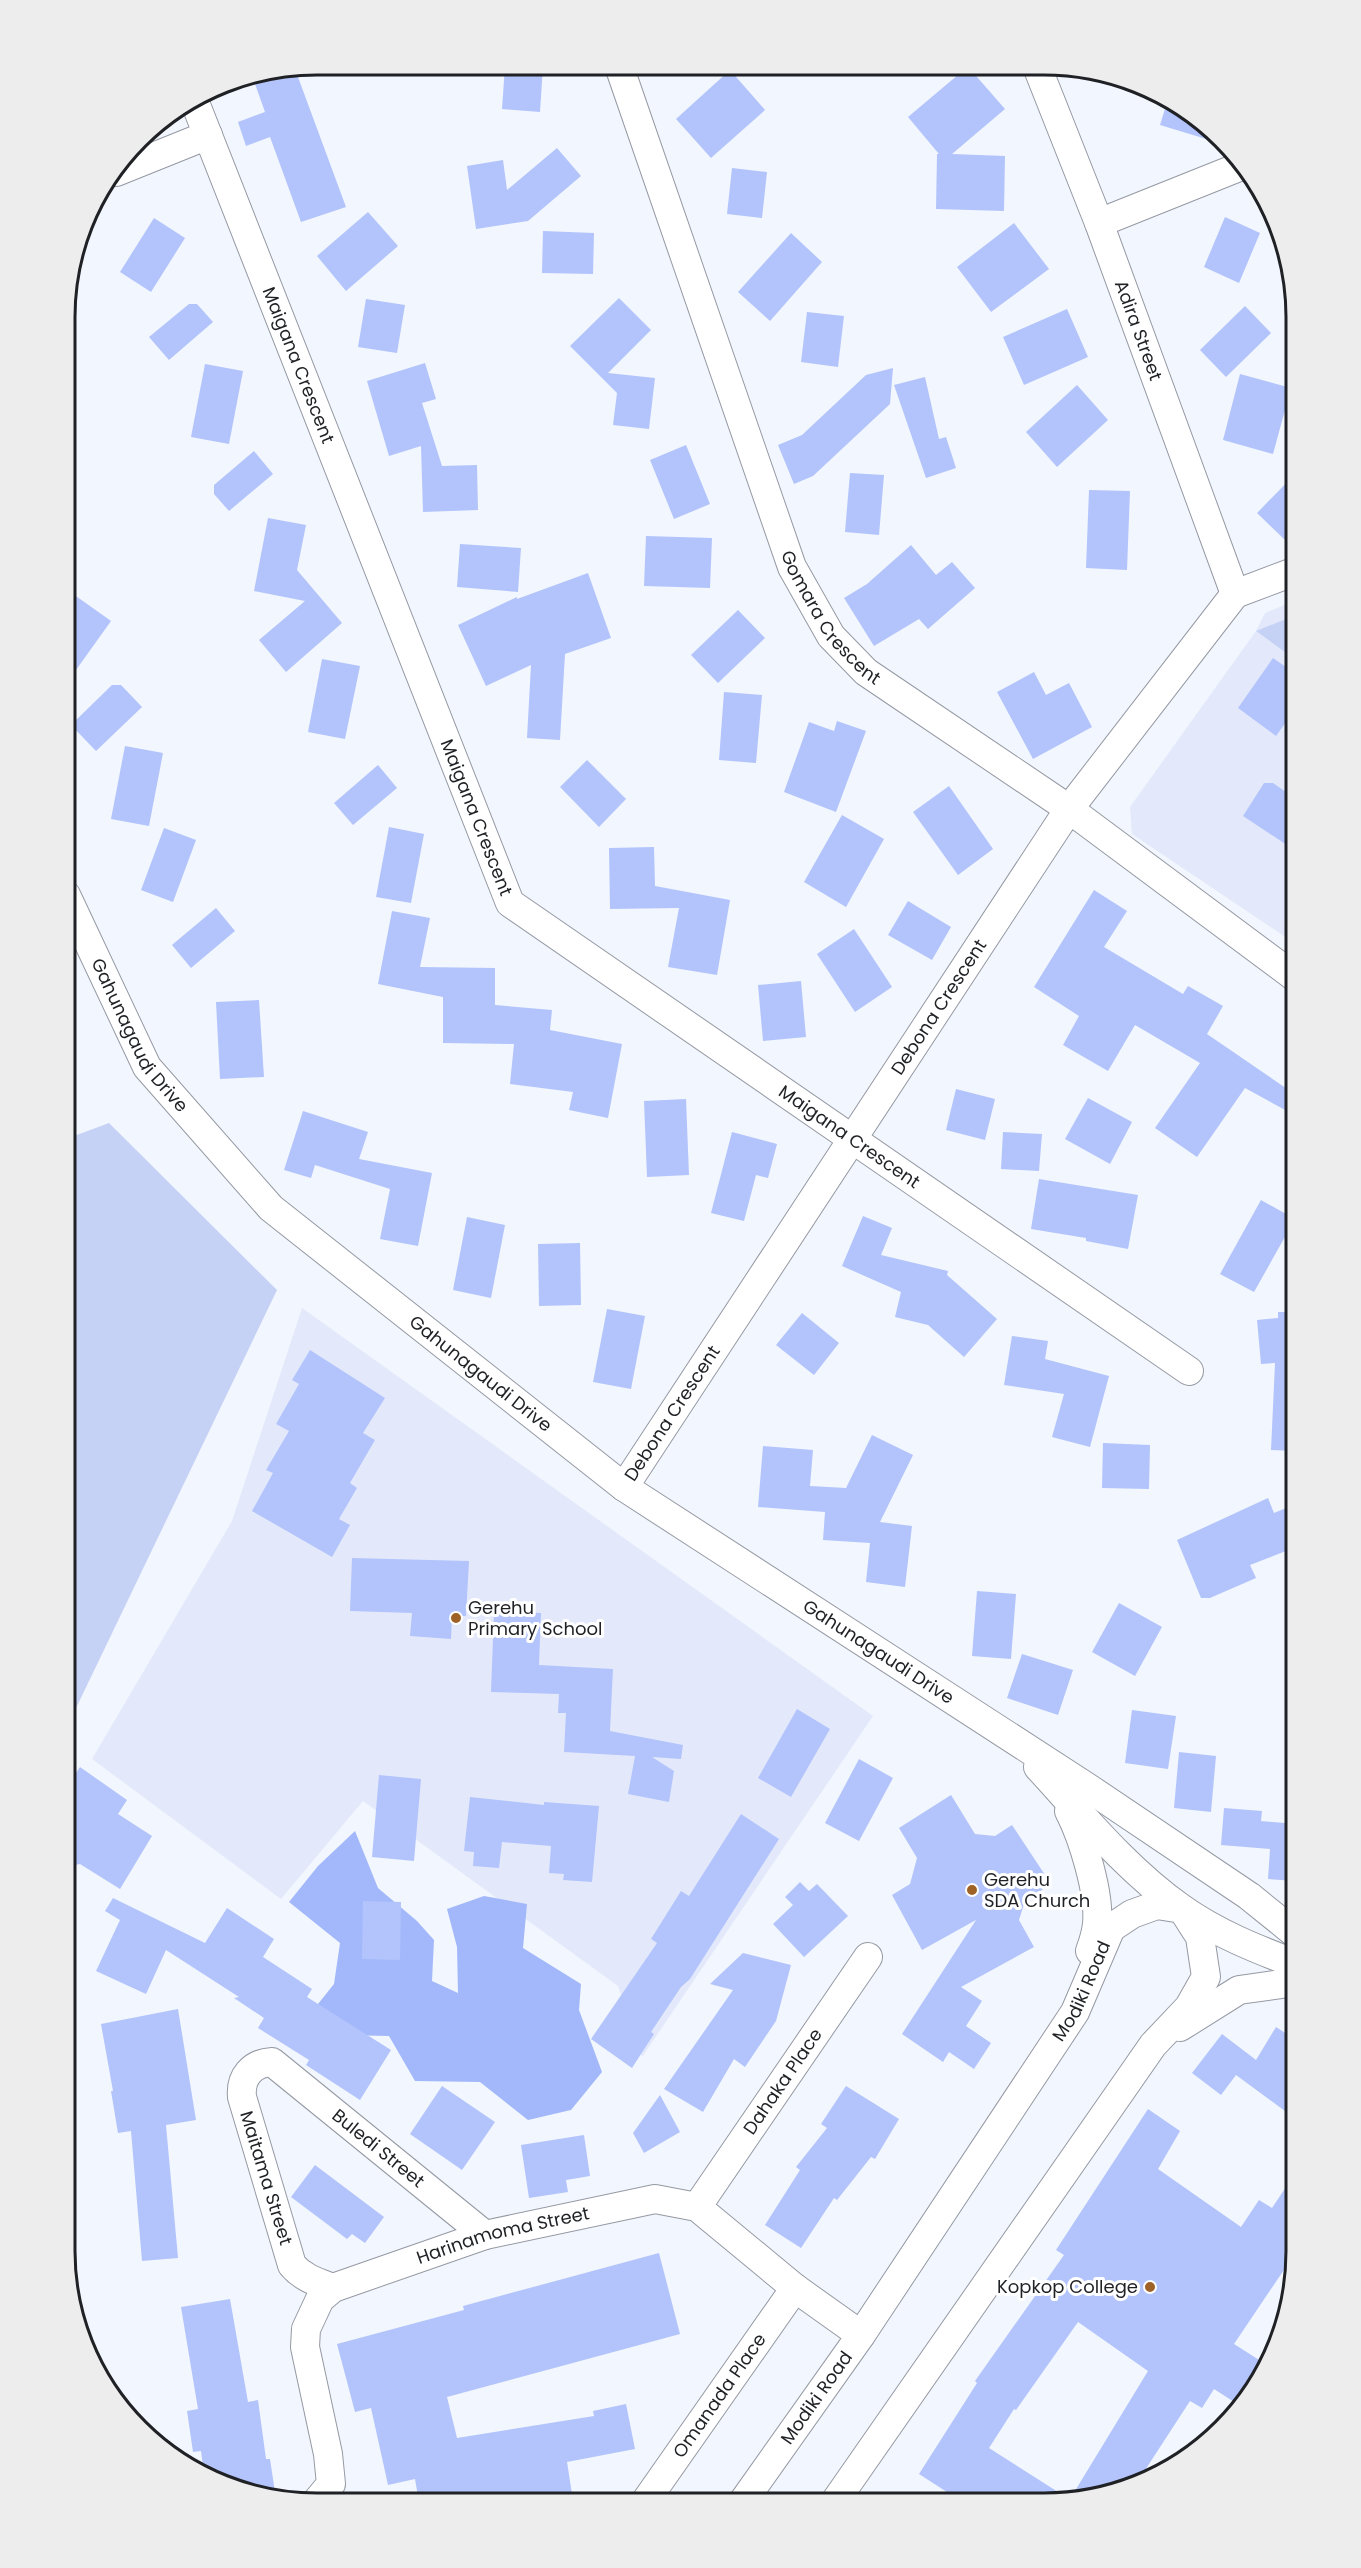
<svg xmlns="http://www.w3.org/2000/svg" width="1361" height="2568" font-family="Poppins,sans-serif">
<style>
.built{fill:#e3e9fb}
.green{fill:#c6d2f5}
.forest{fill:#a2b8fb}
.building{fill:#b2c4fb}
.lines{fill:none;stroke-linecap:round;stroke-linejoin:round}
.minor-casing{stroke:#9599a3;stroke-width:30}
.minor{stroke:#fff;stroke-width:28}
.poi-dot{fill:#9e6126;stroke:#fff;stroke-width:2}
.labels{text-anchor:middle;stroke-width:6;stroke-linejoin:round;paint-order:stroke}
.street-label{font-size:18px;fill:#1f2125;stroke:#fff}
.poi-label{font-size:18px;fill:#1f2125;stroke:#fff;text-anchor:start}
.rim{fill:none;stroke:#1f2125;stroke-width:3}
</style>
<rect width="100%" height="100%" fill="#f2f6fe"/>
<g class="built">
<path d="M1296 600V944L1132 834 1130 807 1256 631 1265 613Z"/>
<path d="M302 1308 873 1716 642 2057 618 1986 363 1801 281 1899 92 1759 232 1521Z"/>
</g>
<g class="green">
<path d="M1296 615V660L1256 631Z"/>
<path d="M109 1123 277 1290 65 1731 66 1139Z"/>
</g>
<path class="forest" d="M355 1831 378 1888 417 1921 434 1940 432 1981 458 1993 457 1947 447 1909 484 1896 527 1904 523 1948 581 1984 579 2010 602 2072 571 2110 528 2120 480 2082 415 2081 389 2036 294 2034 334 1984 340 1943 289 1902 318 1866Z"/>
<g class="building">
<path d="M505 66H543L540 112 502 109Z"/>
<path d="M295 69 346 207 301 222 270 137 246 146 238 122 265 112 255 84Z"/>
<path d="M965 69H970L1005 109 952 154 1005 156 1004 211 936 209 937 154H939L908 117Z"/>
<path d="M730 70 765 110 711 158 676 119Z"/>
<path d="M1168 99 1211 127 1226 145 1160 125Z"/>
<path d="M557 148 581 176 528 221 476 229 467 166 503 160 507 190Z"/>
<path d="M732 168 767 172 762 218 727 214Z"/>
<path d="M368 212 398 246 346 291 317 256Z"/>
<path d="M1225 217 1260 233 1239 283 1204 267Z"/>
<path d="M154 218 185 238 151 292 120 272Z"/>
<path d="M1014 223 1049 269 991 312 957 267Z"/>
<path d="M543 231 594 233 593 274 542 273Z"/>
<path d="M791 233 822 262 770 321 738 292Z"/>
<path d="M619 298 651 330 608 373 655 378 649 429 613 425 617 393 570 346Z"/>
<path d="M366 299 405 305 397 353 358 347Z"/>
<path d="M189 304H197L213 322 169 360 149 337Z"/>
<path d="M1245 306 1271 333 1226 377 1200 350Z"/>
<path d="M1067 309 1088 357 1024 385 1003 337Z"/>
<path d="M807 312 844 316 838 367 801 362Z"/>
<path d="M425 363 436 399 422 403 442 466 477 465 478 510 423 512 421 446 389 456 367 381Z"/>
<path d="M205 364 243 371 229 444 191 437Z"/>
<path d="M893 368 890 404 813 476 794 484 778 445 802 435 866 375Z"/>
<path d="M1240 374 1291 388 1273 454 1223 440Z"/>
<path d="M925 377 939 439 946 437 956 468 926 478 894 385Z"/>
<path d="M1077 385 1108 420 1057 467 1026 432Z"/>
<path d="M686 445 710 504 674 519 650 460Z"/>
<path d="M254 451 273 474 229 511 214 494V485Z"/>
<path d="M850 473 884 475 879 535 845 532Z"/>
<path d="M1296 473V530L1286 541 1257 513Z"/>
<path d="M1089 490 1130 491 1127 570 1086 568Z"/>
<path d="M268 518 306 525 297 570 342 623 286 672 259 640 305 601 254 591Z"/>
<path d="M646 536 712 538 710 588 644 586Z"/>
<path d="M460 544 521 548 518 592 457 587Z"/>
<path d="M911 545 936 575 952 562 975 588 928 629 919 619 874 646 844 598 867 584Z"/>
<path d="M588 573 611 638 565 654 560 740 527 738 531 665 486 686 458 625 517 597V599Z"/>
<path d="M66 589 111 621 66 684Z"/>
<path d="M738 610 765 638 718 683 691 655Z"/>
<path d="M1273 658 1296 674V708L1276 736 1238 708Z"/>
<path d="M322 659 360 666 345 739 308 732Z"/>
<path d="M1034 672 1046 695 1069 683 1092 727 1033 759 997 692Z"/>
<path d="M112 685H121L142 707 96 751 71 725Z"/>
<path d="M724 692 762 695 756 763 719 760Z"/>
<path d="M837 721 866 731 836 812 784 792 809 722 834 731Z"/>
<path d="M125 746 163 753 149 826 111 819Z"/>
<path d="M587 760 626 799 599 827 560 787Z"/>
<path d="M378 765 397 788 353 825 334 803Z"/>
<path d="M1264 783H1273L1296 799V851L1243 816Z"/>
<path d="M949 786 993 849 958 875 913 812Z"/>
<path d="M842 815 884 839 846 907 804 882Z"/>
<path d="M389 827 424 834 411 903 376 897Z"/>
<path d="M164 828 196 840 173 902 141 890Z"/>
<path d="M654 847 655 886 730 900 717 975 668 967 679 908 610 909 609 848Z"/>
<path d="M1094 890 1127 911 1104 947 1183 994 1188 986 1223 1006 1207 1034 1296 1095V1116L1245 1088 1197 1157 1155 1128 1200 1063 1135 1025 1108 1071 1063 1045 1079 1016 1034 987Z"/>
<path d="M908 901 951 927 932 960 888 935Z"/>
<path d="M216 908 235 931 191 968 172 945Z"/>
<path d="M392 911 430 918 420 967 495 968V1005L552 1010 550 1030 622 1044 608 1118 569 1110 573 1092 510 1084 514 1044 443 1043V997L378 984Z"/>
<path d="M854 929 892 987 855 1012 817 954Z"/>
<path d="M801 981 806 1037 763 1041 758 985Z"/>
<path d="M259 1000 264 1077 220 1079 216 1002Z"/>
<path d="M956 1089 995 1099 985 1140 946 1130Z"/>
<path d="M1088 1098 1132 1122 1110 1164 1065 1139Z"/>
<path d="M686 1099 689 1175 647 1177 644 1101Z"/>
<path d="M303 1111 368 1132 359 1159 432 1173 418 1246 380 1239 390 1189 315 1165 311 1178 284 1170Z"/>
<path d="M732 1132 777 1144 768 1178 756 1175 744 1221 711 1213Z"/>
<path d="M1003 1132 1042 1134 1039 1171 1001 1169Z"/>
<path d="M1039 1179 1138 1195 1128 1249 1086 1241V1238L1031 1229Z"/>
<path d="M1261 1200 1295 1219 1254 1292 1220 1274Z"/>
<path d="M863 1216 892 1228 881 1255 948 1271 947 1275 997 1319 964 1357 928 1325 895 1317 901 1292 842 1266Z"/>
<path d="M467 1217 505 1225 491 1298 453 1290Z"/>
<path d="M580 1243 581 1305 539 1306 538 1244Z"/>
<path d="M607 1309 645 1316 631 1389 593 1382Z"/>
<path d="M1278 1312H1296V1451L1271 1450 1275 1363 1261 1364 1257 1320 1278 1318Z"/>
<path d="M802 1313 839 1343 814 1375 776 1345Z"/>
<path d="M1012 1336 1048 1341 1045 1359 1109 1376 1090 1447 1052 1437 1064 1394 1004 1385Z"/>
<path d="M310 1350 385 1398 363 1433 375 1440 350 1483 357 1488 339 1519 350 1525 332 1557 252 1511 273 1473 266 1470 289 1431 276 1424 299 1384 292 1380Z"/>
<path d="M872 1435 913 1455 880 1522 912 1526 905 1587 866 1582 870 1543 823 1540 825 1512 758 1507 763 1446 813 1450 810 1486 846 1488Z"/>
<path d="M1103 1443 1150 1445 1149 1489 1102 1488Z"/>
<path d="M1268 1498 1274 1513 1296 1504V1547L1250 1565 1256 1578 1210 1598H1201L1177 1540Z"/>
<path d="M352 1558 469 1561 466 1616H452L451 1639 410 1636 412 1613 350 1611Z"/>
<path d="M977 1591 1016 1594 1011 1659 972 1656Z"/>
<path d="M1119 1603 1162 1627 1135 1676 1092 1652Z"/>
<path d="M494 1611 541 1613 539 1665 613 1669 610 1731 683 1745 681 1759 652 1757 674 1771 669 1802 628 1794 635 1756 564 1752 566 1713H558L559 1694 491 1692Z"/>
<path d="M1022 1654 1073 1670 1058 1715 1007 1698Z"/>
<path d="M797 1709 830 1729 791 1797 758 1778Z"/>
<path d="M1132 1710 1176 1716 1168 1769 1125 1763Z"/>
<path d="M1179 1752 1216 1756 1211 1812 1174 1808Z"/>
<path d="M859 1759 893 1778 859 1841 825 1823Z"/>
<path d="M80 1767 127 1800 118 1814 152 1836 120 1889 80 1864 65 1867V1789Z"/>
<path d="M379 1775 421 1779 414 1861 372 1857Z"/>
<path d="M951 1795 975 1834 995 1836 1012 1825 1051 1884 1025 1901 1019 1920 1034 1947 961 1987 982 2001 966 2026 991 2043 974 2069 949 2052 943 2062 902 2034 976 1920 922 1950 892 1895 910 1884 917 1858 899 1828Z"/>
<path d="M470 1797 544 1805V1802L599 1806 592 1882 563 1880 564 1874 549 1873 551 1846 502 1842 499 1868 473 1866 474 1852 464 1851Z"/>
<path d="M1224 1808 1262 1811 1261 1821 1296 1824V1881L1268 1879 1270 1849 1221 1845Z"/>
<path d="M741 1814 779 1839 690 1979 681 1987 651 2032 654 2034 632 2068 591 2039 657 1943 651 1939 681 1891 689 1896Z"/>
<path d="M800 1882 809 1891 817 1884 848 1916 804 1957 773 1924 793 1905 785 1897Z"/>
<path d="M113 1898 205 1943 227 1908 274 1939 263 1957 312 1989 307 1997 391 2050 360 2100 306 2065 309 2060 258 2028 264 2018 234 1998 239 1997 166 1950 146 1994 96 1971 120 1920 105 1911Z"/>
<path d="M363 1901 401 1902 400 1960 362 1959Z"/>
<path d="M743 1953 791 1965 776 2021 745 2067 734 2059 703 2112 664 2089 733 1990 710 1984Z"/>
<path d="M178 2009 196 2120 166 2125 178 2258 142 2261 131 2131 118 2133 111 2091H113L101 2024Z"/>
<path d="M1276 2027 1296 2040V2119L1236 2075 1221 2095 1192 2073 1222 2034 1256 2060Z"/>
<path d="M442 2086 495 2122 462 2170 410 2134Z"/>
<path d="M846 2086 899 2119 875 2159 871 2157 837 2200 834 2198 801 2248 765 2225 800 2170 796 2167 827 2128 821 2124Z"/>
<path d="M660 2095 680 2132 644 2153 633 2133Z"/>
<path d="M1148 2109 1180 2131 1158 2169 1241 2227 1259 2200 1272 2208 1296 2172V2252L1234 2344 1267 2365 1242 2407 1214 2389 1202 2408 1190 2401 1136 2484 1125 2490 1070 2499 1148 2371 1078 2322 1016 2410 1014 2409 989 2448 1069 2499 1044 2504 964 2503 919 2474 977 2383 975 2381 1064 2255 1056 2250Z"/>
<path d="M584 2135 590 2176 566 2180 568 2192 529 2198 521 2145Z"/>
<path d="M315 2165 384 2217 365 2243 352 2234 347 2239 291 2197Z"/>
<path d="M659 2253 680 2334 447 2397 457 2438 594 2416 593 2411 626 2404 635 2449 567 2462 572 2494 526 2502H419L415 2479 388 2485 371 2408 355 2412 337 2344 464 2310 463 2306Z"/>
<path d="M230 2299 248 2402 258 2400 266 2459H270L276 2499 220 2484 204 2474 201 2451 193 2452 187 2411 198 2409 181 2307Z"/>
</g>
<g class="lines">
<defs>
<g id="minor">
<path id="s1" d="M619 66 792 567 831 636 866 672 1069 809 1296 978"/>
<path id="s2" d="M1038 69 1099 223 1235 594"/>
<path id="s3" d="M194 100 510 903 1189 1371"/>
<path d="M116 172 208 135"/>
<path d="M1099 223 1244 165"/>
<path id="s4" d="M66 895 147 1067 271 1208 624 1487 1087 1787 1249 1896 1296 1934"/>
<path id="s5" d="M624 1487 1069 809 1235 594 1296 571"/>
<path d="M1038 1767C1083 1816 1127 1870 1181 1908 1216 1933 1256 1949 1296 1964"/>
<path d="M1069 1811C1083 1838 1100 1894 1097 1924 1096 1933 1093 1943 1090 1951"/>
<path d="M1180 2027 1239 1990 1296 1982"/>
<path id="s6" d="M697 2207 868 1957"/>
<path id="s7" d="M333 2288C317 2282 303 2278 292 2265L242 2097C240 2077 252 2063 272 2062L485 2235"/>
<path id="s8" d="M317 2501 331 2484 328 2454 305 2347 306 2329 320 2299 333 2288 485 2235 655 2199 697 2207 795 2288 861 2335"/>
<path id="s9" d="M645 2502 795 2288"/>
<path id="s10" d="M742 2503 861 2335 1075 2012 1111 1928 1132 1914 1157 1905 1182 1909 1200 1937 1206 1977 1189 2007 1153 2045 834 2503"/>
</g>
</defs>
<use href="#minor" class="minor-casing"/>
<use href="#minor" class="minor"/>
</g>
<g class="poi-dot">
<circle cx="456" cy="1618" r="6"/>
<circle cx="972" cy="1890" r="6"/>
<circle cx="1150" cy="2287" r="6"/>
</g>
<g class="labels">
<g class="street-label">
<text dy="6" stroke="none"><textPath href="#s2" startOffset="280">Adira Street</textPath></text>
<text dy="6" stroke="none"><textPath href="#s3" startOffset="285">Maigana Crescent</textPath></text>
<text dy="6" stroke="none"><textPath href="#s1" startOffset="594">Gomara Crescent</textPath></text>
<text dy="6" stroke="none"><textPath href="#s3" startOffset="771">Maigana Crescent</textPath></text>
<text dy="6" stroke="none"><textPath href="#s5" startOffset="574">Debona Crescent</textPath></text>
<text dy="6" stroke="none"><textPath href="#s4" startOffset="159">Gahunagaudi Drive</textPath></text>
<text dy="6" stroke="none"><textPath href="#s3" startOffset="1275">Maigana Crescent</textPath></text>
<text dy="6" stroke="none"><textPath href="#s4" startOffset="645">Gahunagaudi Drive</textPath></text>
<text dy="6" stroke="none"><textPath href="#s5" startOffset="88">Debona Crescent</textPath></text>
<text dy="6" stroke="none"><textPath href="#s4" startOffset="1131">Gahunagaudi Drive</textPath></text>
<text dy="6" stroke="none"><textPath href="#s10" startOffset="615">Modiki Road</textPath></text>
<text dy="6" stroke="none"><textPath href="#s6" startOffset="152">Dahaka Place</textPath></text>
<text dy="6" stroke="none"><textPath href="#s7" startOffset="412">Buledi Street</textPath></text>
<text transform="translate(266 2178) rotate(73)" y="6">Maitama Street</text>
<text dy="6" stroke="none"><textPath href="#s8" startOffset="408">Harinamoma Street</textPath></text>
<text dy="6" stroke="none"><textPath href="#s9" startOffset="130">Omanada Place</textPath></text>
<text dy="6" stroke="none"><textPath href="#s10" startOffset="129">Modiki Road</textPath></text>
</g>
<g class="poi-label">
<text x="468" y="1614">Gerehu<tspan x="468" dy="21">Primary School</tspan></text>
<text x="984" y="1886">Gerehu<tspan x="984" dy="21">SDA Church</tspan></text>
<text x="1138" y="2293" text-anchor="end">Kopkop College</text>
</g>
</g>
<path d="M0 0H1361V2568H0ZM317 75H1044A242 242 0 0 1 1286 317V2251A242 242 0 0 1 1044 2493H317A242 242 0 0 1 75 2251V317A242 242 0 0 1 317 75Z" fill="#ededee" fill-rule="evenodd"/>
<path class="rim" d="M317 75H1044A242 242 0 0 1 1286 317V2251A242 242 0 0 1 1044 2493H317A242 242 0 0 1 75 2251V317A242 242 0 0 1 317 75Z"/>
</svg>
